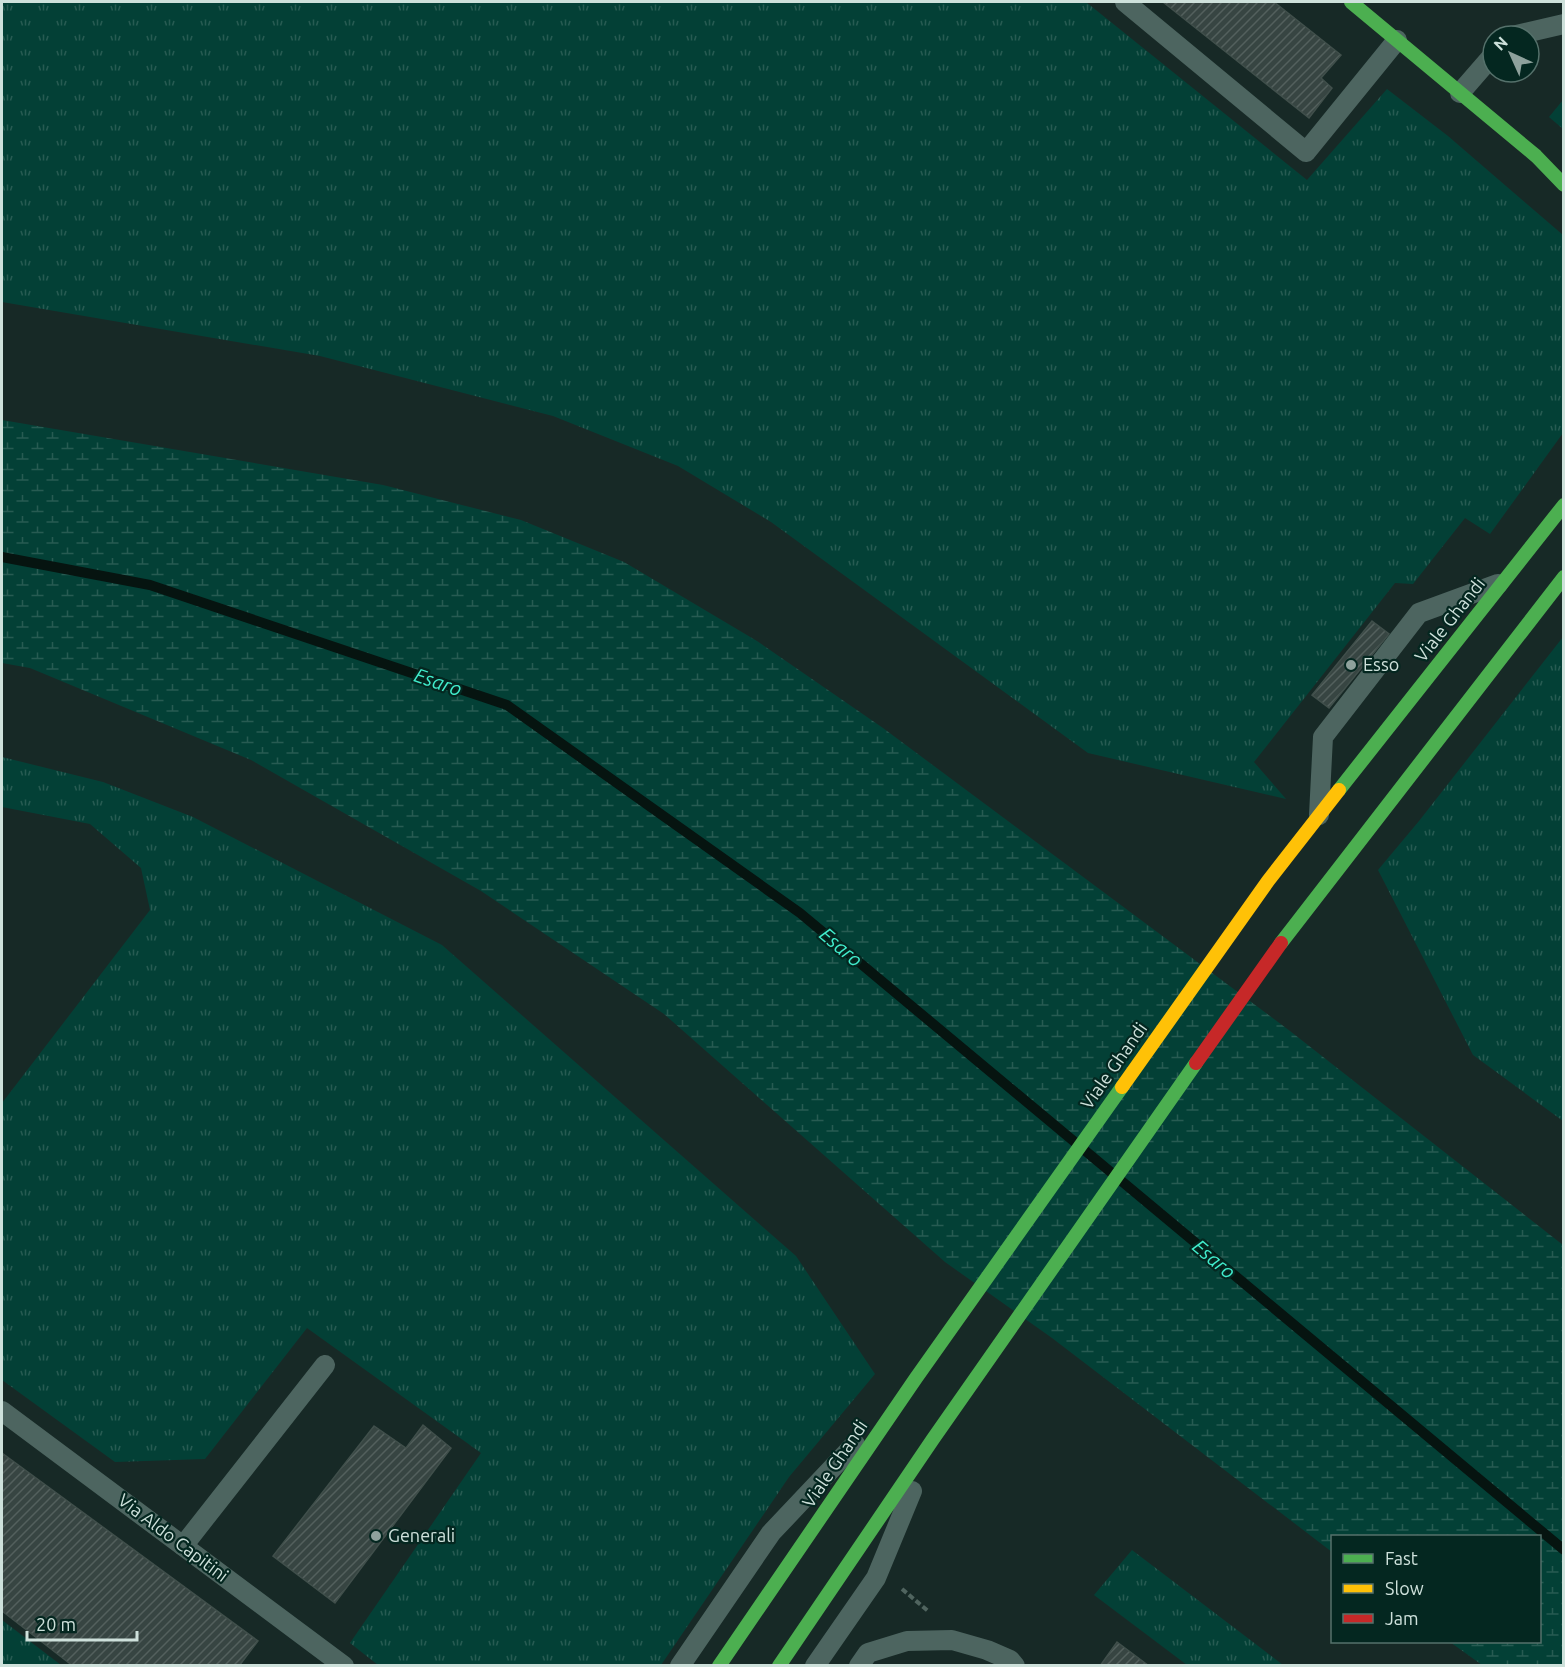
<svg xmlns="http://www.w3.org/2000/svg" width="1565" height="1667" font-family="Ubuntu,sans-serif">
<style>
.grass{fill:url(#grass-tufts)}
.wetland{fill:url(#wetland-marsh)}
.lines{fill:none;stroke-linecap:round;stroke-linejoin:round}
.stream{stroke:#061410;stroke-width:10}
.building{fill:url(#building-hatch);stroke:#404f4b;stroke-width:1.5}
.path{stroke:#50645f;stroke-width:4;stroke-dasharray:6 3;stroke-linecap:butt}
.lane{stroke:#4d6560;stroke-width:20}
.fast{stroke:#4caf50;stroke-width:14}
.slow{stroke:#ffc107;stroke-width:14}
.jam{stroke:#c62828;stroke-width:14}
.poi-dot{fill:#8ea19c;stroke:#042720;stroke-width:2}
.labels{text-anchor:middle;stroke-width:4.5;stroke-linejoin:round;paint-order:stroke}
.street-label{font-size:18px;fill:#cee1db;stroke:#042720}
.poi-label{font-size:18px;fill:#cee1db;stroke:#042720;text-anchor:start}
.water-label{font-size:20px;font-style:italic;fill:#41eccc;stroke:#042720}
</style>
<defs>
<pattern id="grass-tufts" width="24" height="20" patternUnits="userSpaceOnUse" patternTransform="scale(1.5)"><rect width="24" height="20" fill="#034036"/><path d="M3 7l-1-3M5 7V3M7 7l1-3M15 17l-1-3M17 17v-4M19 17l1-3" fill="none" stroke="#275b52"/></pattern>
<pattern id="wetland-marsh" width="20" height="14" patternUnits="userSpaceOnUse" patternTransform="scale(1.5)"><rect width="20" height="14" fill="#034036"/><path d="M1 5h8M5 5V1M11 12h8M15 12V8" fill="none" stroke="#275b52"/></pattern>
<pattern id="building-hatch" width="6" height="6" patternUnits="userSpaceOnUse" patternTransform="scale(1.5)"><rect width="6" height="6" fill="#374542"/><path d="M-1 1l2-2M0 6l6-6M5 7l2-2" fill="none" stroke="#53605d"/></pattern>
</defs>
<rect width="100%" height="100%" fill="#172926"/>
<g class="grass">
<path d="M2 2H1086L1307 180 1387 89 1448 136 1563 235V433L1490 534 1465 518 1413 584 1395 583 1254 762 1286 799 1088 753 771 522 678 466 553 416 320 356 2 302Z"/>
<path d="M1563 100V129L1549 117Z"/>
<path d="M1563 637V1121L1473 1055 1378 870 1419 821Z"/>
<path d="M2 757 103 782 193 817 442 945 796 1256 875 1374 789 1477 661 1665H378L350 1643 481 1453 307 1328 205 1459 115 1462 2 1380V1103L150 910 141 868 90 824 2 807Z"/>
<path d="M1132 1550 1283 1665H1187L1094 1595Z"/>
<path d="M2 1620 61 1665H2Z"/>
</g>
<path class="wetland" d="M2 420 383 485 521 520 624 562 757 641 883 728 1290 1031 1563 1245V1665H1482L1450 1642H1540V1536H1332V1552L1052 1338 945 1262 664 1014 481 891 251 760 30 668 2 663Z"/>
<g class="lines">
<path class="stream" d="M2 557 150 585 507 705 800 913 1564 1550"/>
</g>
<g class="building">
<path d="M1163 2H1274L1341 55 1321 78 1332 88 1309 118Z"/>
<path d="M1372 621 1389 634 1329 708 1312 695Z"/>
<path d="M423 1425 451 1448 335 1603 273 1556 374 1426 406 1448Z"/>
<path d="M2 1453 258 1641 239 1666H73L2 1611Z"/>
<path d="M1117 1642 1149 1666H1100Z"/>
</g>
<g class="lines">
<path class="path" d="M902 1589 928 1611"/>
<g class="lane">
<path d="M1125 2 1306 152 1397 40"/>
<path d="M1512 36 1564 24"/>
<path d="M1460 93 1493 55"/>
<path d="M1319 815 1323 737 1419 613 1498 584"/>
<path d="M2 1411 344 1666"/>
<path d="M183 1546 325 1365"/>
<path d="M680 1666 771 1533 855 1444"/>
<path d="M815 1666 876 1578 912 1491"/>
<path d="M859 1666 868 1653 907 1641 952 1640 987 1650 1010 1660 1015 1666"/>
</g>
<g class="fast">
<path d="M1351 2 1536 156 1564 185"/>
<path d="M1339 790 1564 505"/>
<path d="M1281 943 1564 577"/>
<path d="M719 1666 916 1378 1122 1087"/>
<path d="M779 1666 933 1439 1196 1063"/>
</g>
<path class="slow" d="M1122 1087 1268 881 1339 790"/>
<path class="jam" d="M1196 1063 1281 943"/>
</g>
<g class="poi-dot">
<circle cx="1351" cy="665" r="6"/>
<circle cx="376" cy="1536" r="6"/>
</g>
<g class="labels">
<g class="street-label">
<text transform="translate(1450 620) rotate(-52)" y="6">Viale Ghandi</text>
<text transform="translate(1114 1066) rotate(-55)" y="6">Viale Ghandi</text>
<text transform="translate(835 1464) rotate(-56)" y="6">Viale Ghandi</text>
<text transform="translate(173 1538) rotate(37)" y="6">Via Aldo Capitini</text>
</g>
<g class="poi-label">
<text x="1363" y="671">Esso</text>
<text x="388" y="1542">Generali</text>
</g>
<g class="water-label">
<text transform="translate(438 682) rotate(19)" y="7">Esaro</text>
<text transform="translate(841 947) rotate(40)" y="7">Esaro</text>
<text transform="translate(1214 1259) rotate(40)" y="7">Esaro</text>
</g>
</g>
<rect width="1565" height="1667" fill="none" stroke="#cee1db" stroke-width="6"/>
<rect x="1331" y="1535" width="210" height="108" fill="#042720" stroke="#55716b" stroke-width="1.5"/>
<rect x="1343" y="1554" width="30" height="9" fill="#4caf50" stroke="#55716b" stroke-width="1.5"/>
<text x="1385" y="1565" font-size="18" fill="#cee1db">Fast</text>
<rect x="1343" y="1584" width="30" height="9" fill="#ffc107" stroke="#55716b" stroke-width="1.5"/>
<text x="1385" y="1595" font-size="18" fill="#cee1db">Slow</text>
<rect x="1343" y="1614" width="30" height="9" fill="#c62828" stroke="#55716b" stroke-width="1.5"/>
<text x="1385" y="1625" font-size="18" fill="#cee1db">Jam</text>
<g transform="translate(1511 54) rotate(315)"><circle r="28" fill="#042720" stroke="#55716b" stroke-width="1.5"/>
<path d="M0-4.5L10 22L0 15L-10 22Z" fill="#8ea19c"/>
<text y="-9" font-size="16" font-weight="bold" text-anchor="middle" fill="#cee1db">N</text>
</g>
<path d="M27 1631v9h110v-9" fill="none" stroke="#cee1db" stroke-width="3"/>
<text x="36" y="1631" font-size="18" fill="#cee1db" stroke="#042720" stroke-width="4.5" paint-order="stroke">20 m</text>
</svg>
